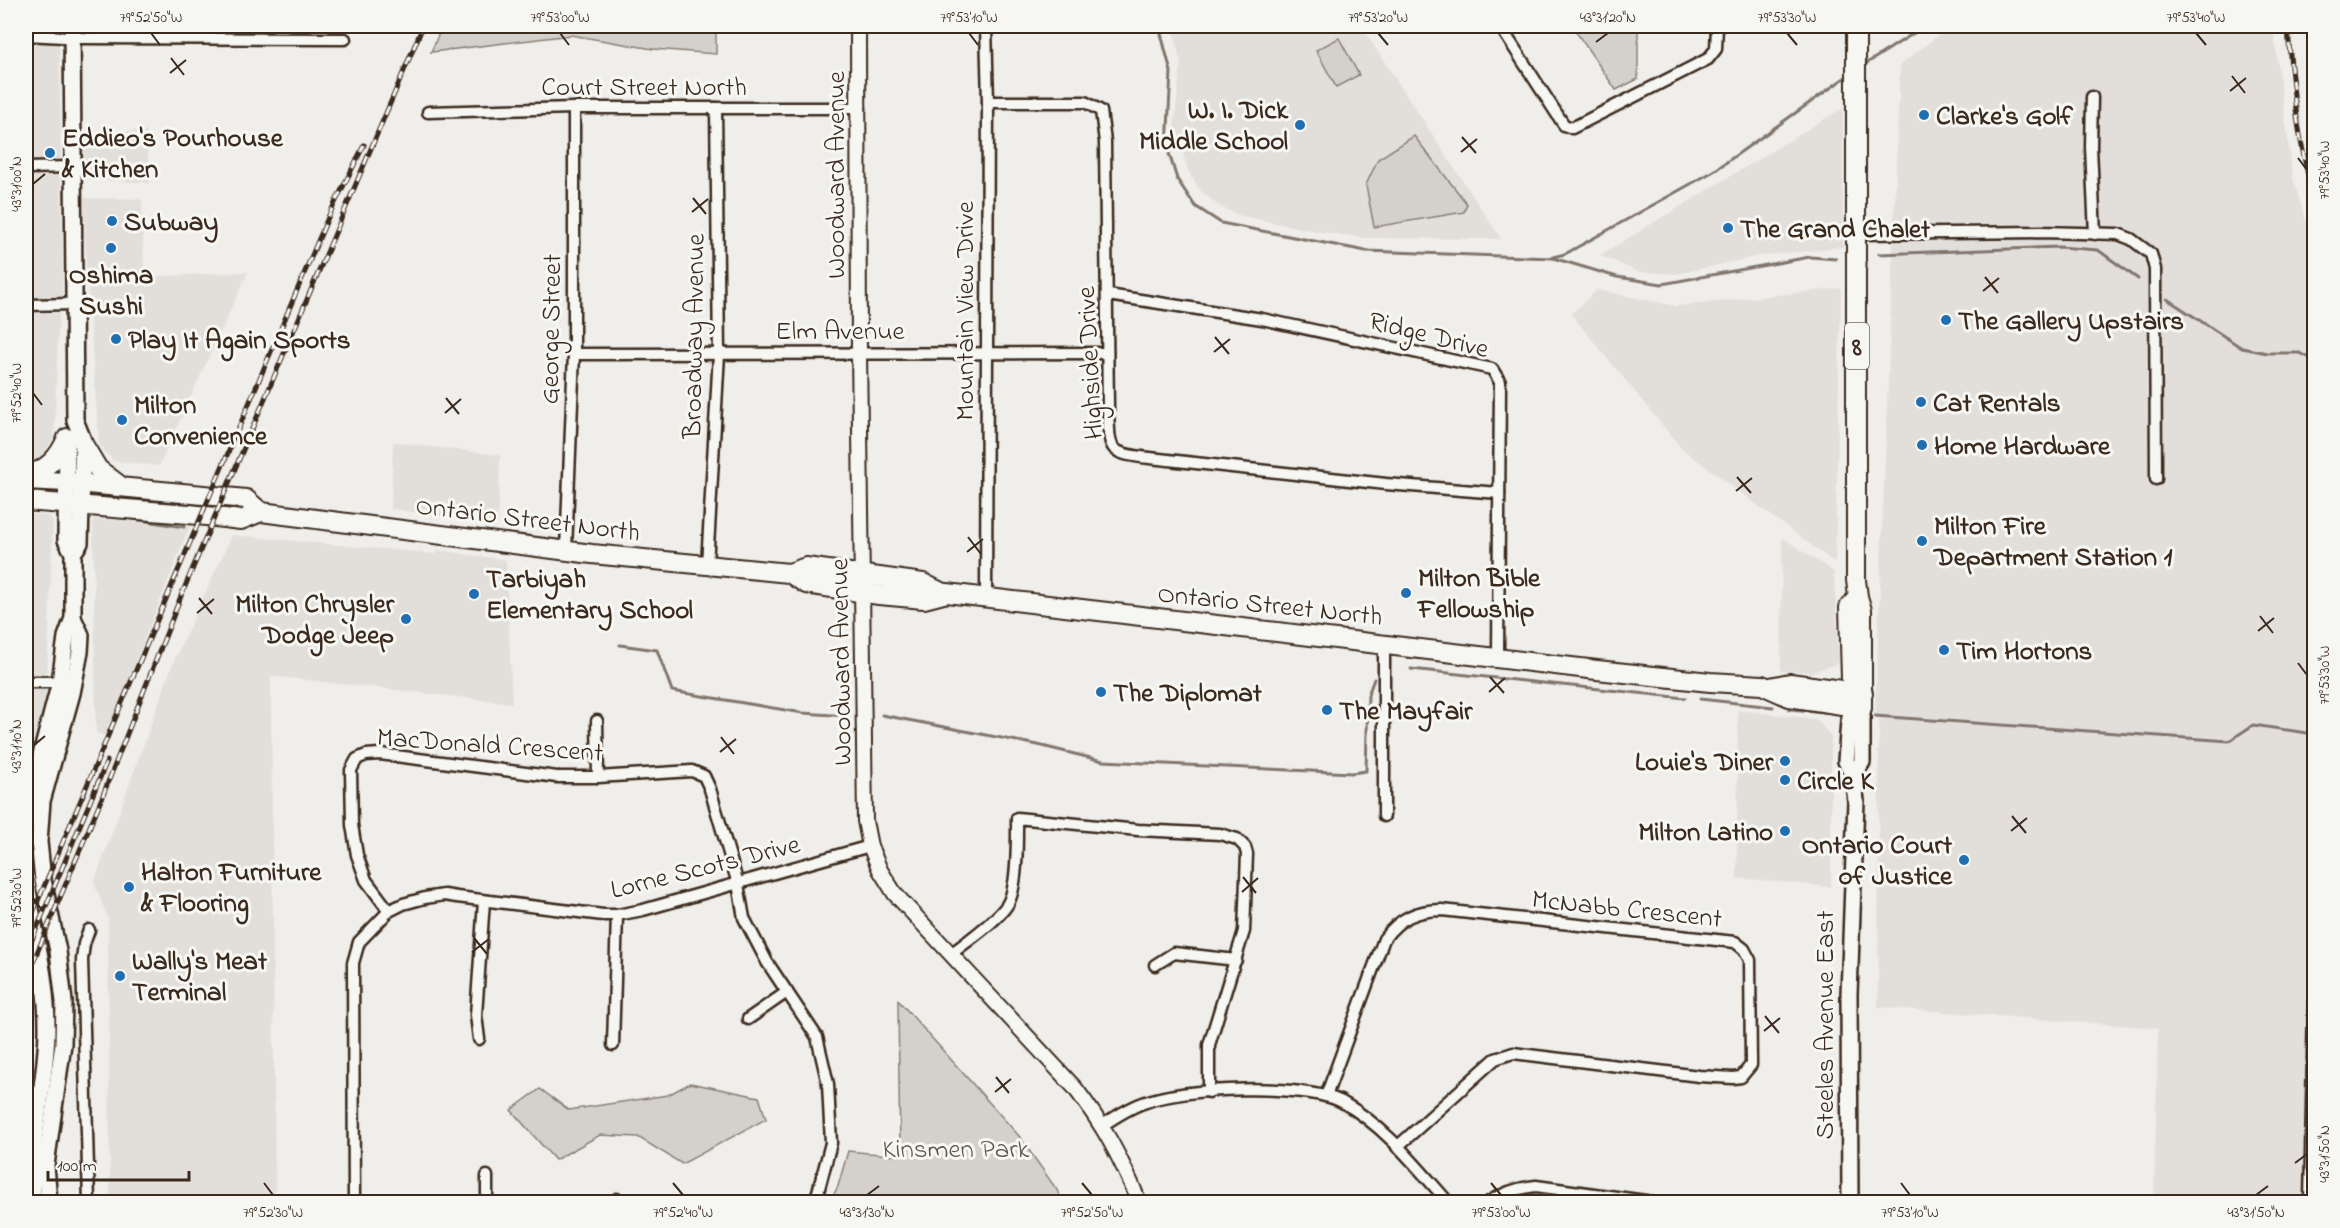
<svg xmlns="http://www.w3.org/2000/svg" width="2340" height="1228" font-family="'Indie Flower',sans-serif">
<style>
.built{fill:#e2dfdb}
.green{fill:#d4d1cc;stroke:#887e75;stroke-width:1.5}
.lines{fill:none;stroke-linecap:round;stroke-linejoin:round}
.stream{stroke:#81766d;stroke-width:3}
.minor-casing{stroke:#3b2a1e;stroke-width:15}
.tertiary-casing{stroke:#3b2a1e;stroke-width:18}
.secondary-casing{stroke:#3b2a1e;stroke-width:20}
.primary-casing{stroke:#3b2a1e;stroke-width:22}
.minor{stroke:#f6f6f2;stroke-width:10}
.tertiary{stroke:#f6f6f2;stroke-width:14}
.secondary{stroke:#f6f6f2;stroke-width:15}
.primary{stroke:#f6f6f2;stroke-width:18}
.rail-casing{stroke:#3b2a1e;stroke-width:5}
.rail{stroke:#f6f6f2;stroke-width:3;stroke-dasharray:9;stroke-linecap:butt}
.ticks{fill:none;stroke:#3b2a1e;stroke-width:2}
.poi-dot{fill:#1f6fb2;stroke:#f6f6f2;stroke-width:2}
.labels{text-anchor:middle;stroke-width:6;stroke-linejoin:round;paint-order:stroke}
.shield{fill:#f6f6f2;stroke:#73675e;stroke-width:1.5}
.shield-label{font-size:26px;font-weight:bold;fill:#3b2a1e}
.street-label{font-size:27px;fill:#3b2a1e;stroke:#f6f6f2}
.poi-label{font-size:27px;font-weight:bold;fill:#3b2a1e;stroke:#f6f6f2;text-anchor:start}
.park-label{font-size:27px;fill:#61544a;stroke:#f6f6f2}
.neatline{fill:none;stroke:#3b2a1e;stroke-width:2}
.ticks-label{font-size:15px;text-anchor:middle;fill:#3b2a1e}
</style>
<rect width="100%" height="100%" fill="#efeeea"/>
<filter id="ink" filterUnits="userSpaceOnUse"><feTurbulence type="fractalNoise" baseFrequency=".0167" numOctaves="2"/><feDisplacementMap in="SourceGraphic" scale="12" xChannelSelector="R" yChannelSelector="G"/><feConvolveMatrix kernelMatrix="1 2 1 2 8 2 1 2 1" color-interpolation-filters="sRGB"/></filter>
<g filter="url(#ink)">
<g class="built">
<path d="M26 26H59L63 298 26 297Z"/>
<path d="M1172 26H1361L1501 239 1365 238 1321 232 1241 216 1220 207 1201 191 1189 173 1179 140 1173 136 1181 64Z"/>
<path d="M1950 26H2273L2293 179 2314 245V1202H2154L2158 1028 1878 1007 1879 720 1875 719 1900 65Z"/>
<path d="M1843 108V247L1759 256 1677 274 1638 272 1600 255Z"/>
<path d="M146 131 150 183 83 179 82 132Z"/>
<path d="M84 198 140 199 142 201 144 277 248 272 159 466 113 461 99 444 86 266Z"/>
<path d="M1841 288 1835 563 1681 448 1571 314 1597 290 1676 306Z"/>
<path d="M26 313H59L54 438 41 457 26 469Z"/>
<path d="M393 442 500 455 498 524 391 509Z"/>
<path d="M26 513 49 516 53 521 46 708 26 798Z"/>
<path d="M93 519 191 523 106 736 96 733Z"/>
<path d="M232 535 437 554V550L506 560 512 703 271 676 275 1202H110L108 918 94 883 173 663Z"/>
<path d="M1782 537 1834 572 1839 663 1812 672 1781 671Z"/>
<path d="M1738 710 1816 719 1831 737V887L1737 878Z"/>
</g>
<g class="green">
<path d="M442 26H716V54L653 49 571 35 431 52Z"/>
<path d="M1572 26H1638V79L1616 90Z"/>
<path d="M1339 38 1359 75 1336 87 1316 50Z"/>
<path d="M1414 136 1467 204 1464 212 1374 227 1366 185 1378 159Z"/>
<path d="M898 1000 1019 1136 1057 1190 1062 1202H830L838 1186 848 1151 900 1156Z"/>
<path d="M690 1083 759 1097 766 1119 682 1164 638 1137 600 1135 555 1160 511 1110 540 1089 569 1110 668 1095Z"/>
</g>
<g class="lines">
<g class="stream">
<path d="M1159 26 1171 72 1167 147 1177 179 1195 206 1221 223 1366 251 1553 258 1617 277 1662 284 1810 257 1836 259"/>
<path d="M1864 65 1925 26"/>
<path d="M1879 254 2059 247 2098 250 2138 279"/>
<path d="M1553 257 1565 254 1714 171 1850 74"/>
<path d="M2167 299 2242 348 2267 353H2300L2314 360"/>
<path d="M127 518 184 527"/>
<path d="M620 645 657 650 672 691 803 713 847 716"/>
<path d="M1411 669 1685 698"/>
<path d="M1700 699 1773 707"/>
<path d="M1789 709 1838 713"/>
<path d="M882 715 1038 745 1103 761 1352 773 1366 771 1368 695 1374 679"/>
<path d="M1875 716 2229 741 2253 725 2314 734"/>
</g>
<defs>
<g id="minor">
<path d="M1500 26 1564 125 1572 128 1708 59 1716 49 1717 26"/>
<path d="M26 35 83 38 345 39"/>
<path d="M2092 97 2091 147 2095 234"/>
<path d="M988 102H1085L1101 111 1105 142 1108 408C1110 451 1106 453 1150 458L1386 484 1499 493"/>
<path d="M428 112 574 108H860"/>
<path d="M26 168 72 167"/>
<path d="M1857 234 2041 232 2118 234 2131 239 2151 254 2155 269 2156 479"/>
<path d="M1108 295 1262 319 1492 369 1500 382 1498 657"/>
<path d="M26 305 74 304"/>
<path d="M574 354 1107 353"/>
<path d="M566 550 574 354V108"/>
<path d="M707 565 719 354 716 108"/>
<path d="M986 597 988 102 986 26"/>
<path d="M1384 644V816"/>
<path d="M26 682H65"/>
<path d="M597 721 598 777"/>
<path d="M389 911 366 880 357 855 352 825 351 770 357 759 366 755 380 754 557 777H598L692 771 704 776 710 789 738 884 744 918 767 962 817 1037 828 1084 831 1143 818 1192 813 1202"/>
<path d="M89 930 84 944 82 960 89 1202"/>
<path d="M951 954C966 942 997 921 1007 905 1018 888 1017 840 1017 818L1138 830 1220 834 1237 839 1245 847 1247 854 1244 931 1209 1045V1092"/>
<path d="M1155 965 1174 953 1236 960"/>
<path d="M748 1019 787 992"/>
<path d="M479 1039 476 1015 484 901"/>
<path d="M613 1045 617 915"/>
<path d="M1326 1096 1384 939C1399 918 1417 910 1442 910L1735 942 1744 949 1750 960 1751 1065 1741 1077 1733 1078 1699 1076 1513 1053 1495 1059 1397 1147"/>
<path d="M1103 1125C1115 1117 1129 1108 1143 1103 1182 1087 1305 1083 1342 1102 1385 1126 1416 1166 1448 1202"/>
<path d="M487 1176V1202"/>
<path d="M617 1199V1202"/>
<path d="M354 1202 353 963 359 942 389 911 403 904 425 898 444 895 457 897 603 915H617L643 910 870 846"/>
<path d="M1489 1202C1504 1192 1518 1188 1536 1186L1653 1202"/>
<path d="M2310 1202 2314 1001"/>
</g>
<path id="tertiary" d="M858 26 859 352 865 821 870 846 880 870 895 894 1075 1088C1104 1126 1121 1158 1139 1202"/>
<g id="secondary">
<path d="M72 26 75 420 83 440 80 543 73 553"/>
<path d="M1853 776 1862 762V708"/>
<path d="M26 824 35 778 60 682 66 637 73 618V553L66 540 67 438"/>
<path d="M26 877C33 928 47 977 47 1028 47 1087 27 1143 34 1202"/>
<path d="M49 1202 46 1165 63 1044 64 1002 58 951 43 880 39 842 42 801 72 693 80 652 81 635 73 618"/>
<path d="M1850 1202 1849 994 1856 801 1853 776 1846 761 1850 707"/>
</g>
<g id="primary">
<path d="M83 444 98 469 122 487"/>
<path d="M26 476C47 469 58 459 67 438"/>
<path d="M26 480 66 482 246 499 261 512"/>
<path d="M26 501 189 514 241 520 261 512 592 554 789 573 806 584 879 595 924 599 947 593 1597 670 1710 682 1762 685 1789 697 1862 708V610L1858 597 1856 580V26"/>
<path d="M789 573 806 567 923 583 943 593"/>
<path d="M1851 679 1849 607 1858 597"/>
<path d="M1770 687 1790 683 1863 693"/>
</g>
</defs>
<use href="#minor" class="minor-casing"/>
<use href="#tertiary" class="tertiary-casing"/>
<use href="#secondary" class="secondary-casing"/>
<use href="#primary" class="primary-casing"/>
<use href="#minor" class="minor"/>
<use href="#tertiary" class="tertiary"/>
<use href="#secondary" class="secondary"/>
<use href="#primary" class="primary"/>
<defs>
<g id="rail">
<path d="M2288 26C2291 84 2299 143 2314 200"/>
<path d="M26 929 329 215 364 145"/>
<path d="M26 954 107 761"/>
<path d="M26 979 103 795 181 596 423 26"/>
</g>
</defs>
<use href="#rail" class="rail-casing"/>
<use href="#rail" class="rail"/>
</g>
</g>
<path class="ticks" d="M151 33 160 45M560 33 569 45M969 33 978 45M1378 33 1388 45M1787 33 1797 45M2196 33 2206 45M1596 42 1608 33M171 58 184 75M170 73 186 60M2232 76 2245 93M2230 91 2246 78M1462 137 1476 153M1461 152 1477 139M2298 158 2307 170M33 184 45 174M693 198 706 214M692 212 708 199M1985 277 1998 293M1983 291 1999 278M1215 337 1229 354M1214 352 1230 339M33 393 42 405M446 398 459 414M445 413 461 399M1737 477 1751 493M1736 491 1752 478M968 537 981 554M967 552 983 539M199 598 212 614M197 613 214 599M2260 616 2273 633M2258 631 2274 618M2298 663 2307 675M1490 677 1504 693M1489 692 1505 678M721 737 734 754M33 746 45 736M720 752 736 739M2012 816 2026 833M2011 831 2027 818M1243 877 1256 893M1242 892 1258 878M33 898 42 910M474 938 487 954M472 952 489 939M1765 1016 1779 1033M1764 1031 1780 1018M996 1077 1009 1093M995 1092 1011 1079M2295 1163 2307 1154M264 1183 273 1195M673 1183 683 1195M1082 1183 1092 1195M1491 1183 1501 1195M1901 1183 1910 1195M867 1195 879 1186M2256 1195 2268 1186"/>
<g class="poi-dot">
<circle cx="1924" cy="115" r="6"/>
<circle cx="1300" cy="125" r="6"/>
<circle cx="50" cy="153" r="6"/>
<circle cx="112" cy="221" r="6"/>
<circle cx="1728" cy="228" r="6"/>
<circle cx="111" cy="248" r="6"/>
<circle cx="1946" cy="320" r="6"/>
<circle cx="116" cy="339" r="6"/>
<circle cx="1921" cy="402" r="6"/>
<circle cx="122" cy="420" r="6"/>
<circle cx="1922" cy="445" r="6"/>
<circle cx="1922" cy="541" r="6"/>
<circle cx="1406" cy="593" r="6"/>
<circle cx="474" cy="594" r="6"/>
<circle cx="406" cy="619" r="6"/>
<circle cx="1944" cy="650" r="6"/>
<circle cx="1101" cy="692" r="6"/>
<circle cx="1327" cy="710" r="6"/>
<circle cx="1785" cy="761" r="6"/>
<circle cx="1785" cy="780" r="6"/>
<circle cx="1785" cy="831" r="6"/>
<circle cx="1964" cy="860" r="6"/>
<circle cx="129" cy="887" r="6"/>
<circle cx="120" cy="976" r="6"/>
</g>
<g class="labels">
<rect class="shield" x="1845" y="323" width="24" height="46" rx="4.5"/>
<g class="shield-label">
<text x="1857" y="355">8</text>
</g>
<g class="street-label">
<text x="644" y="95">Court Street North</text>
<text transform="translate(835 175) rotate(-90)" y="9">Woodward Avenue</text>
<text transform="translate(964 311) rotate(-90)" y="9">Mountain View Drive</text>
<text transform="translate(550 329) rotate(-89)" y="9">George Street</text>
<text x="840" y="339">Elm Avenue</text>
<text transform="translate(1429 334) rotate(14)" y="9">Ridge Drive</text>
<text transform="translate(693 336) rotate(-89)" y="9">Broadway Avenue</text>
<text transform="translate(1089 363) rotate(-93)" y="9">Highside Drive</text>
<text transform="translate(528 518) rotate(7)" y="9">Ontario Street North</text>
<text transform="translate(1270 604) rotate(6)" y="9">Ontario Street North</text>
<text transform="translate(840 662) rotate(-91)" y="9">Woodward Avenue</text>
<text transform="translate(490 744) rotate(4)" y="9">MacDonald Crescent</text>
<text transform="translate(705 866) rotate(-14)" y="9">Lorne Scots Drive</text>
<text transform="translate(1627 908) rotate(6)" y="9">McNabb Crescent</text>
<text transform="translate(1824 1025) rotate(-90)" y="9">Steeles Avenue East</text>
</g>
<g class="poi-label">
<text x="1288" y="118" text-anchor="end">W. I. Dick<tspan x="1288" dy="31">Middle School</tspan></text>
<text x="1936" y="124">Clarke's Golf</text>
<text x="62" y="146">Eddieo's Pourhouse<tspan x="62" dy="31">&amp; Kitchen</tspan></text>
<text x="124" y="230">Subway</text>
<text x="1740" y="237">The Grand Chalet</text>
<text x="111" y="283" text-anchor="middle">Oshima<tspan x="111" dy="31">Sushi</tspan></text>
<text x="1958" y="329">The Gallery Upstairs</text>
<text x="128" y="348">Play It Again Sports</text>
<text x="1933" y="411">Cat Rentals</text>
<text x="134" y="413">Milton<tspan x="134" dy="31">Convenience</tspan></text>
<text x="1934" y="454">Home Hardware</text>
<text x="1934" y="534">Milton Fire<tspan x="1934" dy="31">Department Station 1</tspan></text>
<text x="1418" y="586">Milton Bible<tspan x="1418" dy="31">Fellowship</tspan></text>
<text x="486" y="587">Tarbiyah<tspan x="486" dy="31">Elementary School</tspan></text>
<text x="394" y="612" text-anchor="end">Milton Chrysler<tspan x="394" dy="31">Dodge Jeep</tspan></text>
<text x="1956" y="659">Tim Hortons</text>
<text x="1113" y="701">The Diplomat</text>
<text x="1339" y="719">The Mayfair</text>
<text x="1773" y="770" text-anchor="end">Louie's Diner</text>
<text x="1797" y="789">Circle K</text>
<text x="1773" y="840" text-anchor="end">Milton Latino</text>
<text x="1952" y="853" text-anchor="end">Ontario Court<tspan x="1952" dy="31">of Justice</tspan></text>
<text x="141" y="880">Halton Furniture<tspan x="141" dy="31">&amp; Flooring</tspan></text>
<text x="132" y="969">Wally's Meat<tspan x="132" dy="31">Terminal</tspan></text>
</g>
<g class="park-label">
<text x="956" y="1157">Kinsmen Park</text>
</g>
</g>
<rect width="2340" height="1228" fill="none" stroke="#f6f6f2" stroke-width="66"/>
<path d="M48 1171v9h141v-9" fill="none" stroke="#3b2a1e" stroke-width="3"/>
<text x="57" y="1171" font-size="18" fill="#3b2a1e" stroke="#f6f6f2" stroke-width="4.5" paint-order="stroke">100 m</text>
<rect x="33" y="33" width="2274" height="1162" class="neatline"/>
<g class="ticks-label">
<text x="151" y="22">79°52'50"W</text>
<text x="560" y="22">79°53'00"W</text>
<text x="969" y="22">79°53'10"W</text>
<text x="1378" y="22">79°53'20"W</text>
<text x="1608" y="22">43°31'20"N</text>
<text x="1787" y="22">79°53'30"W</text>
<text x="2196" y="22">79°53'40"W</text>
<text transform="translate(2324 170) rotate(-90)" y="5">79°53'40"W</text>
<text transform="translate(16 184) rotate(-90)" y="5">43°31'00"N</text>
<text transform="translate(16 393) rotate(-90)" y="5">79°52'40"W</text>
<text transform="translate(2324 675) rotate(-90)" y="5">79°53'30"W</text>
<text transform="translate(16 746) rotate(-90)" y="5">43°31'10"N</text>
<text transform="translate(16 898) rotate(-90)" y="5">79°52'30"W</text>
<text transform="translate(2324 1154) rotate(-90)" y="5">43°31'50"N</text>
<text x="273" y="1217">79°52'30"W</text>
<text x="683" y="1217">79°52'40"W</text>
<text x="867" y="1217">43°31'30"N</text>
<text x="1092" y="1217">79°52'50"W</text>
<text x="1501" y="1217">79°53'00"W</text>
<text x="1910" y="1217">79°53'10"W</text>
<text x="2256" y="1217">43°31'50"N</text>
</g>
</svg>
